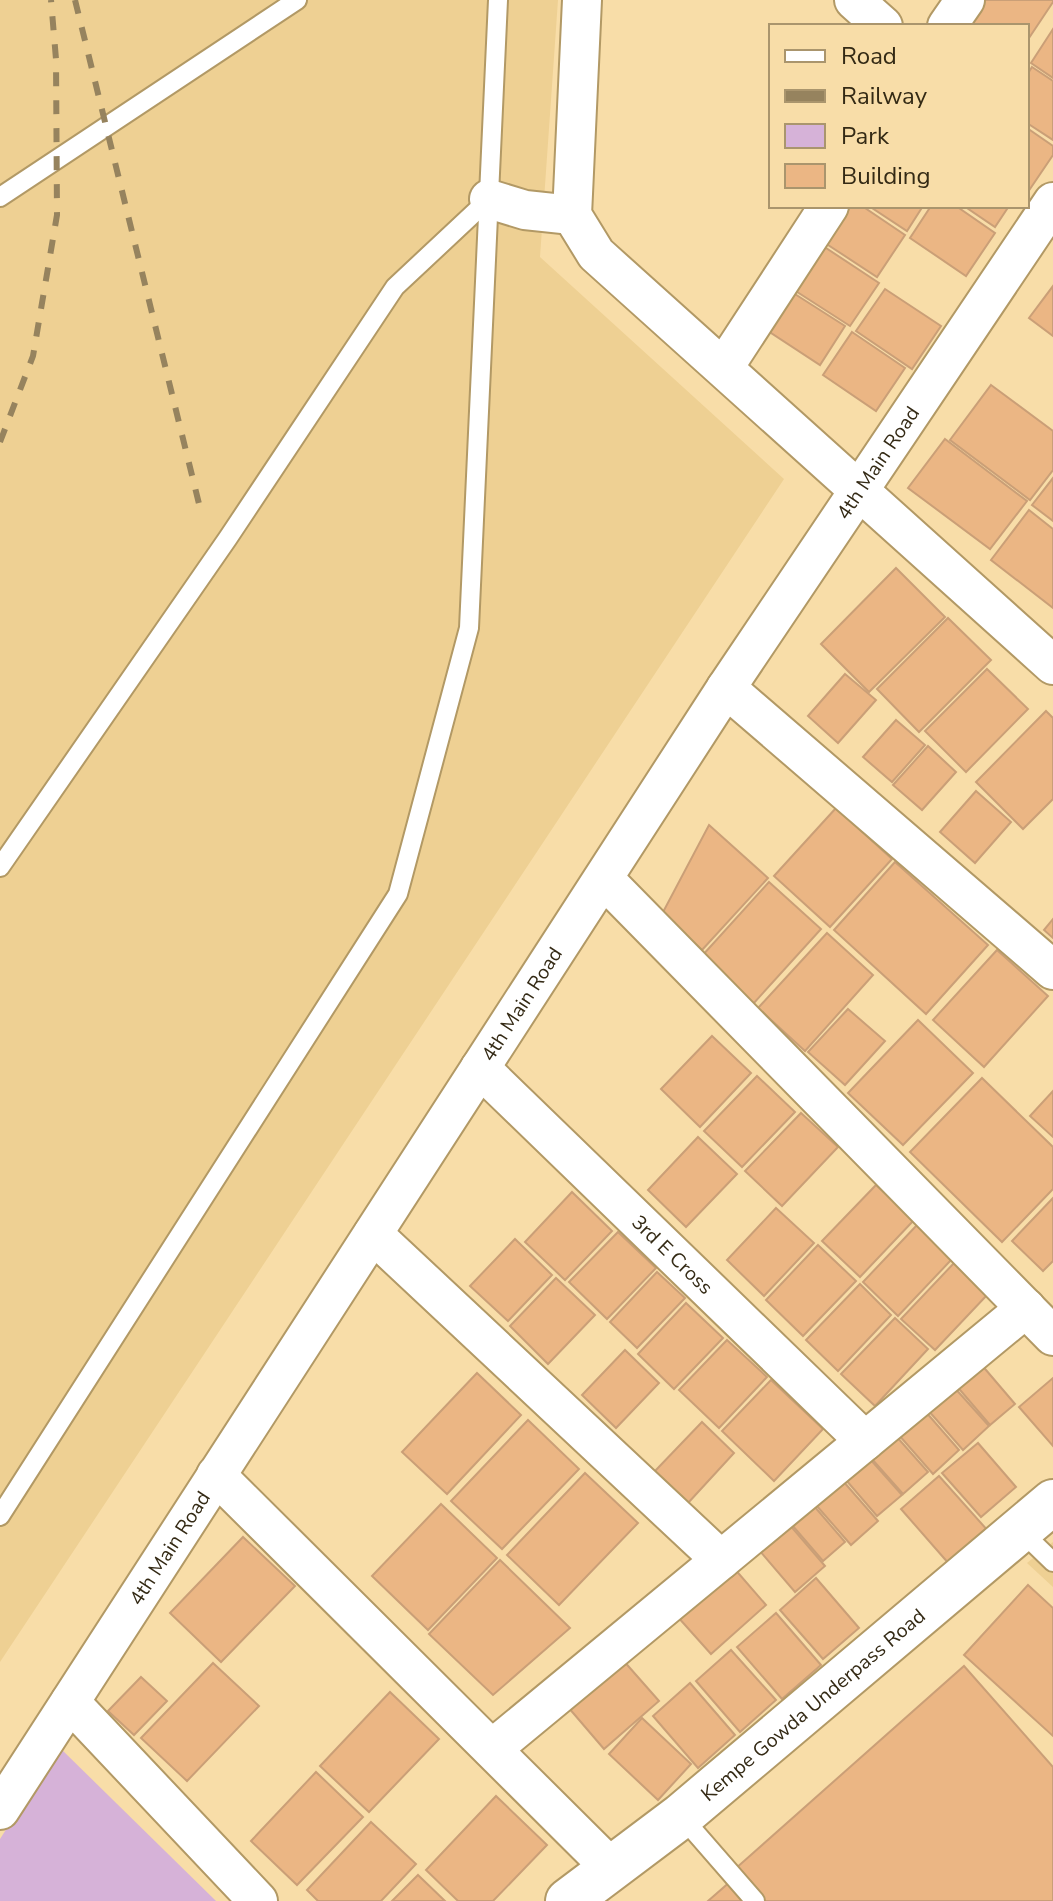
<svg xmlns="http://www.w3.org/2000/svg" width="1053" height="1901" font-family="'Nunito Sans',sans-serif">
<style>
.built{fill:#eed093}
.green{fill:#d6b2d8}
.building{fill:#ebb684;stroke:#ca9f77;stroke-width:2}
.lines{fill:none;stroke-linecap:round;stroke-linejoin:round}
.lane-casing{stroke:#b29965;stroke-width:22}
.street-casing{stroke:#b29965;stroke-width:42}
.secondary-casing{stroke:#b29965;stroke-width:48}
.lane{stroke:#fff;stroke-width:18}
.street{stroke:#fff;stroke-width:38}
.secondary{stroke:#fff;stroke-width:44}
.rail{stroke:#96835e;stroke-width:6;stroke-dasharray:14 14;stroke-linecap:butt}
.labels{text-anchor:middle;stroke-width:6;stroke-linejoin:round;paint-order:stroke}
.street-label{font-size:20px;fill:#342a15;stroke:#f8dda8}
</style>
<rect width="100%" height="100%" fill="#f8dda8"/>
<g class="built">
<path d="M0 0H558L540 257 784 479 0 1662Z"/>
<path d="M1053 1542V1587L1027 1563Z"/>
</g>
<path class="green" d="M59 1747 216 1901H0V1839Z"/>
<g class="building">
<path d="M981 0H1053V2L1027 41V26H977L968 20Z"/>
<path d="M1053 29V78L1031 63Z"/>
<path d="M1032 67 1053 81V140L1027 123V75Z"/>
<path d="M1027 128 1053 146V155L1030 189 1027 186Z"/>
<path d="M845 206H862L905 235 877 277 822 241Z"/>
<path d="M869 206H923L907 231Z"/>
<path d="M931 206H956L995 233 966 276 910 238Z"/>
<path d="M964 206H1009L995 227Z"/>
<path d="M820 244 879 283 850 326 791 288Z"/>
<path d="M1053 286V336L1029 318Z"/>
<path d="M787 289 845 326 820 365 762 327Z"/>
<path d="M885 289 941 326 912 369 856 331Z"/>
<path d="M852 332 905 368 876 411 823 375Z"/>
<path d="M991 385 1053 431V470L1030 500 950 440Z"/>
<path d="M945 439 1027 501 990 549 908 488Z"/>
<path d="M1053 478V521L1032 505Z"/>
<path d="M1029 510 1053 529V608L991 560Z"/>
<path d="M896 568 945 617 869 692 821 644Z"/>
<path d="M948 618 991 660 919 732 877 689Z"/>
<path d="M987 669 1028 709 966 772 925 731Z"/>
<path d="M845 674 876 700 838 743 808 716Z"/>
<path d="M1046 711 1053 718V799L1023 829 976 782Z"/>
<path d="M896 720 925 745 892 782 863 757Z"/>
<path d="M928 746 956 772 922 810 893 785Z"/>
<path d="M976 791 1011 822 975 863 940 832Z"/>
<path d="M836 808 892 859 830 927 774 876Z"/>
<path d="M709 825 768 878 702 950 662 914Z"/>
<path d="M895 862 988 945 926 1014 834 930Z"/>
<path d="M769 882 821 929 753 1004 701 957Z"/>
<path d="M1053 919V938L1044 930Z"/>
<path d="M827 933 873 975 805 1051 758 1008Z"/>
<path d="M997 950 1048 996 984 1067 933 1020Z"/>
<path d="M848 1009 885 1041 845 1085 808 1052Z"/>
<path d="M918 1020 973 1073 903 1145 848 1093Z"/>
<path d="M712 1036 751 1073 700 1127 661 1089Z"/>
<path d="M757 1076 795 1112 742 1167 704 1131Z"/>
<path d="M982 1078 1053 1147V1189L1002 1242 910 1152Z"/>
<path d="M1053 1091V1137L1030 1116Z"/>
<path d="M801 1113 838 1147 782 1206 745 1171Z"/>
<path d="M698 1137 737 1174 686 1227 648 1190Z"/>
<path d="M876 1185 914 1220 860 1277 822 1241Z"/>
<path d="M572 1192 612 1231 565 1280 525 1242Z"/>
<path d="M1053 1198V1261L1043 1271 1012 1241Z"/>
<path d="M776 1208 814 1243 764 1296 727 1260Z"/>
<path d="M917 1225 952 1259 898 1316 863 1282Z"/>
<path d="M618 1232 656 1268 607 1319 569 1282Z"/>
<path d="M515 1239 552 1275 508 1321 470 1286Z"/>
<path d="M818 1245 856 1281 803 1336 766 1300Z"/>
<path d="M955 1262 988 1294 935 1350 901 1319Z"/>
<path d="M657 1272 685 1298 637 1348 610 1322Z"/>
<path d="M556 1278 595 1315 548 1364 510 1326Z"/>
<path d="M860 1284 891 1315 838 1371 806 1340Z"/>
<path d="M686 1303 723 1338 674 1389 638 1354Z"/>
<path d="M895 1318 928 1349 875 1406 841 1374Z"/>
<path d="M727 1340 767 1377 719 1428 679 1390Z"/>
<path d="M625 1350 659 1383 616 1428 582 1395Z"/>
<path d="M980 1363 1015 1404 990 1425 955 1384Z"/>
<path d="M477 1373 521 1415 447 1494 402 1452Z"/>
<path d="M1053 1378V1446L1019 1407Z"/>
<path d="M771 1380 823 1429 774 1481 722 1431Z"/>
<path d="M953 1386 989 1426 963 1450 927 1409Z"/>
<path d="M925 1411 959 1450 933 1474 898 1434Z"/>
<path d="M528 1420 579 1469 502 1549 451 1501Z"/>
<path d="M702 1422 734 1453 688 1503 655 1471Z"/>
<path d="M896 1436 928 1472 903 1494 871 1458Z"/>
<path d="M978 1443 1016 1487 981 1517 942 1473Z"/>
<path d="M870 1459 902 1495 877 1516 846 1480Z"/>
<path d="M585 1473 638 1523 559 1605 507 1555Z"/>
<path d="M939 1476 989 1532 950 1565 901 1509Z"/>
<path d="M843 1481 878 1521 851 1545 816 1505Z"/>
<path d="M441 1504 497 1558 428 1630 372 1576Z"/>
<path d="M814 1506 845 1542 823 1561 792 1525Z"/>
<path d="M789 1524 825 1566 795 1592 759 1550Z"/>
<path d="M243 1537 295 1586 221 1662 170 1613Z"/>
<path d="M500 1560 570 1628 493 1695 429 1634Z"/>
<path d="M733 1567 766 1605 711 1654 677 1616Z"/>
<path d="M816 1578 859 1628 823 1659 780 1610Z"/>
<path d="M1028 1585 1053 1608V1736L964 1655Z"/>
<path d="M776 1613 821 1665 782 1699 737 1647Z"/>
<path d="M731 1650 776 1700 740 1732 696 1681Z"/>
<path d="M622 1659 659 1701 604 1749 568 1707Z"/>
<path d="M213 1663 259 1706 187 1781 141 1738Z"/>
<path d="M964 1666 1053 1767V1901H763L735 1869Z"/>
<path d="M141 1677 167 1701 134 1735 108 1711Z"/>
<path d="M690 1683 735 1735 698 1768 653 1716Z"/>
<path d="M390 1692 439 1739 369 1812 320 1766Z"/>
<path d="M642 1718 691 1764 658 1800 609 1754Z"/>
<path d="M316 1772 363 1817 297 1885 251 1841Z"/>
<path d="M496 1796 547 1845 493 1901H458L426 1870Z"/>
<path d="M371 1822 416 1864 381 1901H318L307 1890Z"/>
<path d="M418 1875 445 1901H392Z"/>
<path d="M731 1881 749 1901H708Z"/>
</g>
<g class="lines">
<defs>
<g id="lane">
<path d="M0 197 297 0"/>
<path d="M0 867 228 538 395 287 489 199"/>
<path d="M0 1516 398 894 469 628 498 0"/>
<path d="M1021 1531 1053 1562"/>
<path d="M681 1816 755 1901"/>
</g>
<g id="street">
<path d="M582 0 572 215 596 254 1053 665"/>
<path d="M854 0 883 26"/>
<path d="M947 26 965 0"/>
<path d="M489 199 525 210 572 215"/>
<path d="M724 367 829 206"/>
<path d="M726 688 1053 970"/>
<path d="M604 879 1053 1336"/>
<path id="s1" d="M480 1068 865 1441"/>
<path d="M373 1234 721 1560"/>
<path d="M216 1475 612 1869"/>
<path d="M70 1702 258 1901"/>
<path d="M492 1749 1026 1308"/>
<path id="s2" d="M0 1810 726 688 1053 202"/>
</g>
<g id="secondary">
<path id="s3" d="M568 1901 681 1816 1053 1502"/>
</g>
</defs>
<use href="#lane" class="lane-casing"/>
<use href="#street" class="street-casing"/>
<use href="#secondary" class="secondary-casing"/>
<use href="#lane" class="lane"/>
<use href="#street" class="street"/>
<use href="#secondary" class="secondary"/>
<g class="rail">
<path d="M75 0 202 516"/>
<path d="M0 442 33 356 57 215 56 59 51 0"/>
</g>
</g>
<g class="labels">
<g class="street-label">
<text dy="7" stroke="none"><textPath href="#s2" startOffset="1608">4th Main Road</textPath></text>
<text dy="7" stroke="none"><textPath href="#s2" startOffset="960">4th Main Road</textPath></text>
<text dy="7" stroke="none"><textPath href="#s1" startOffset="268">3rd E Cross</textPath></text>
<text dy="7" stroke="none"><textPath href="#s2" startOffset="312">4th Main Road</textPath></text>
<text dy="7" stroke="none"><textPath href="#s3" startOffset="314">Kempe Gowda Underpass Road</textPath></text>
</g>
</g>
<rect x="769" y="24" width="260" height="184" fill="#f8dda8" stroke="#aa956d" stroke-width="2"/>
<rect x="785" y="50" width="40" height="12" fill="#ffffff" stroke="#aa956d" stroke-width="2"/>
<text x="841" y="64" font-size="24" fill="#342a15">Road</text>
<rect x="785" y="90" width="40" height="12" fill="#96835e" stroke="#aa956d" stroke-width="2"/>
<text x="841" y="104" font-size="24" fill="#342a15">Railway</text>
<rect x="785" y="124" width="40" height="24" fill="#d6b2d8" stroke="#aa956d" stroke-width="2"/>
<text x="841" y="144" font-size="24" fill="#342a15">Park</text>
<rect x="785" y="164" width="40" height="24" fill="#ebb684" stroke="#aa956d" stroke-width="2"/>
<text x="841" y="184" font-size="24" fill="#342a15">Building</text>
</svg>
